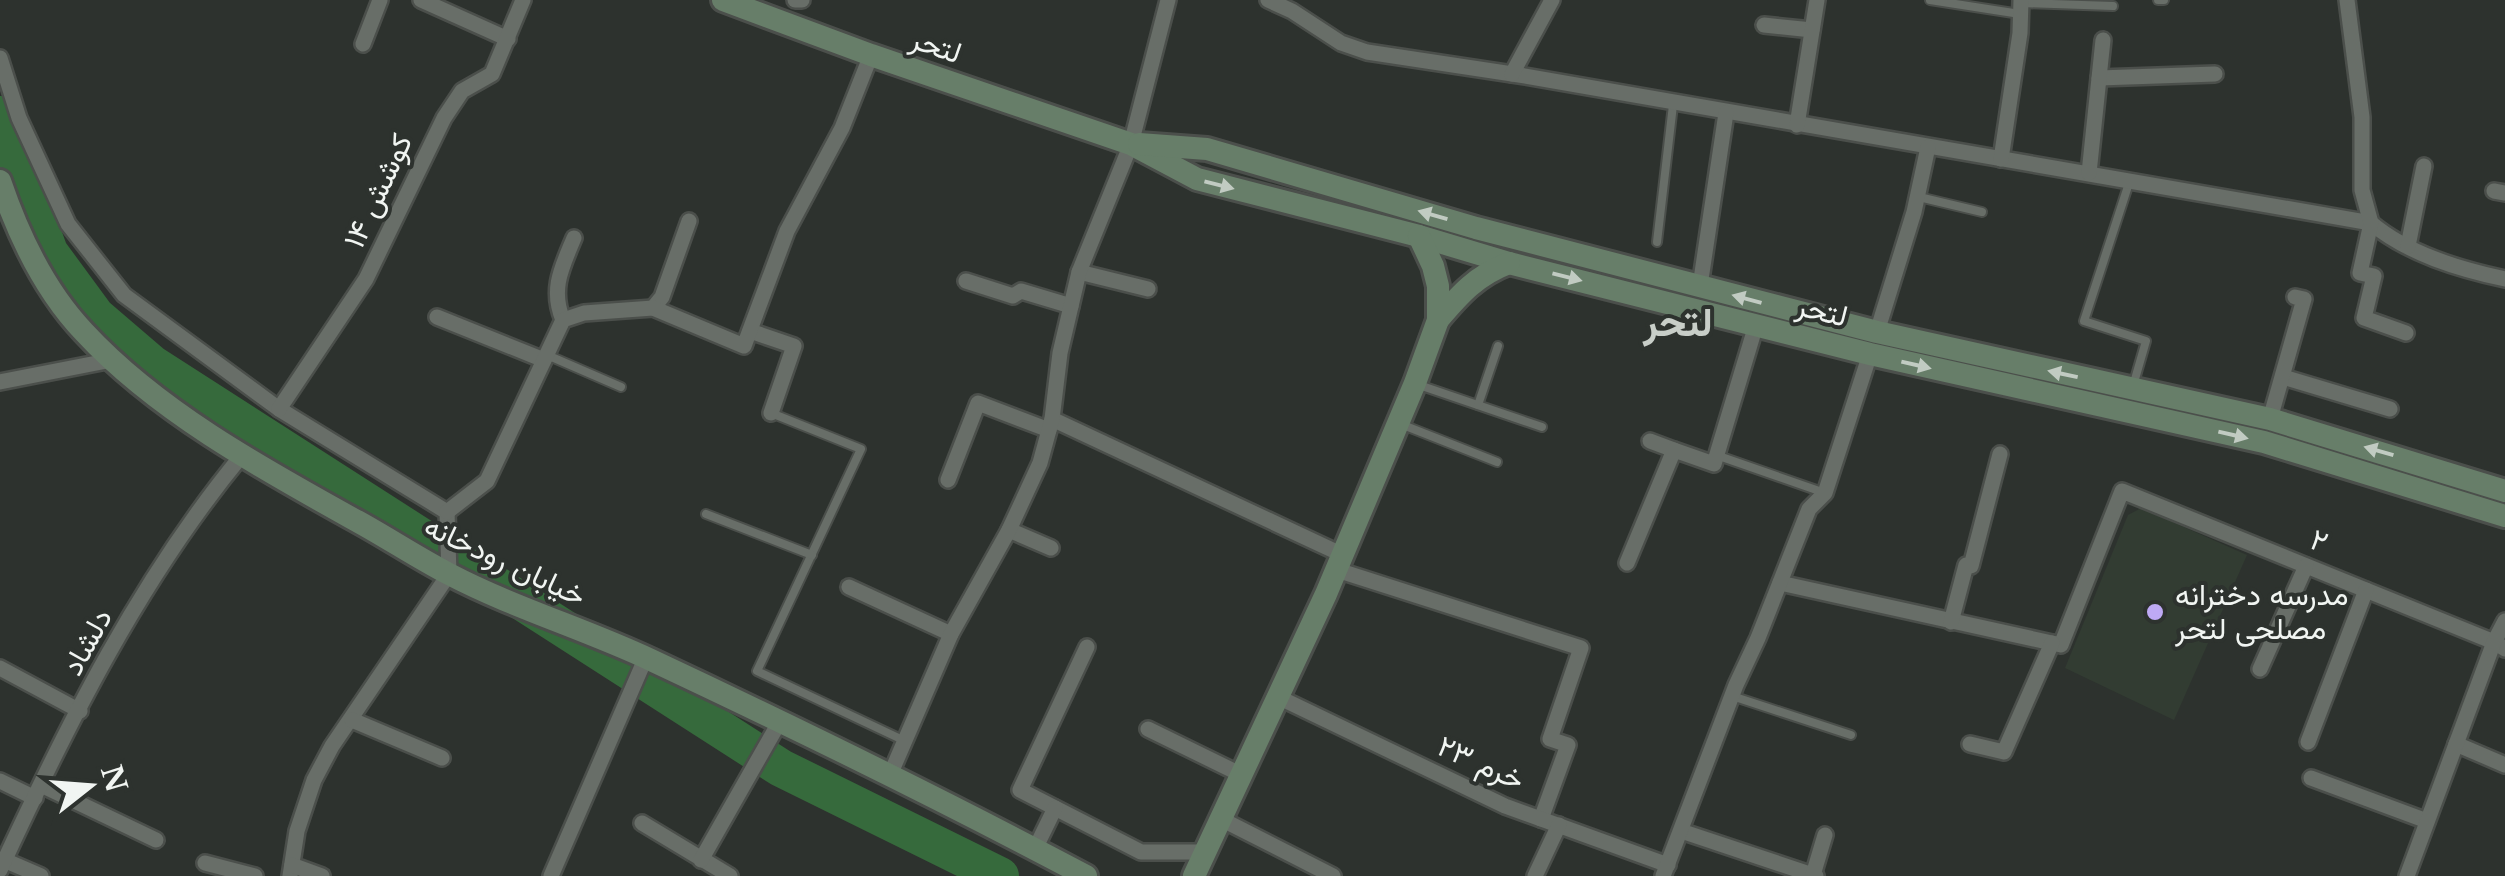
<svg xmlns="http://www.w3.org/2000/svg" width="2505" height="876" font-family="'Libre Baskerville',Vazirmatn,serif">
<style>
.built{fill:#323c32}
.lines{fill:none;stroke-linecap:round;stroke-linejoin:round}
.river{stroke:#366a3c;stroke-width:38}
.lane-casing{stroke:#4b4f4b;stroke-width:12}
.street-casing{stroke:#4b4f4b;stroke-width:20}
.secondary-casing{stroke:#4b4f4b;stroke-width:28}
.lane{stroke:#686e68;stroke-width:8}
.street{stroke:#686e68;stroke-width:15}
.secondary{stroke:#677e69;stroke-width:22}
.oneway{fill:#c1cbc2}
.poi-dot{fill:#bea9f4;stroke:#2d322e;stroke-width:4}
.labels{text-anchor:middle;stroke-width:8;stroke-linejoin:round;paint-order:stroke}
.street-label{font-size:30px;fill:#f1f5f2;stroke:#2d322e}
.poi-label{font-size:30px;fill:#f1f5f2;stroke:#2d322e;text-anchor:start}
.district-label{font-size:40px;font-weight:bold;fill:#c8cec8;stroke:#2d322e}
</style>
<rect width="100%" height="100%" fill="#2d322e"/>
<path class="built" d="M2141 508 2247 555 2174 720 2065 668 2128 515Z"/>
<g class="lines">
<path class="river" d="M0 115 49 252 96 316 152 364 781 768 1000 876"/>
<defs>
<g id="lane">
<path d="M1930 0 2020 14"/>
<path d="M2158 0H2164"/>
<path d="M2021 3 2113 6"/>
<path d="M2130 180 2084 321 2146 341 2133 386"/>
<path d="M1919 197 1982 212"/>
<path d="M1657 242 1673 105"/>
<path d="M547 355 621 387"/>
<path d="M1419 385 1542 427"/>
<path d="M1478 405 1498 346"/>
<path d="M771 413 861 449 757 671 905 741"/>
<path d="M1403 425 1497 462"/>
<path d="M1716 455 1825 493"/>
<path d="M706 514 812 555"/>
<path d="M1732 696 1851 735"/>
</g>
<g id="street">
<path d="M421 0 508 39"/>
<path d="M795 0H802"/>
<path d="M1268 0 1292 11 1341 43 1367 52 1519 75 2371 223C2408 254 2459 269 2505 279"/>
<path d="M2347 0 2362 117V190L2371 223 2360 273 2374 276 2364 318 2406 333"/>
<path d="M1764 25 1812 30"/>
<path d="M363 44 380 0"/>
<path d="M0 58 19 118 68 224 124 295 279 409 447 512 449 574 332 746 314 780 297 831 290 876"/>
<path d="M1512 74 1552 0"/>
<path d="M2099 78 2215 74"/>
<path d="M1797 125 1817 0"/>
<path d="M2001 159 2020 33 2021 0"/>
<path d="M2089 173 2103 40"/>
<path d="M2494 191 2505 193"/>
<path d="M2408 246 2424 166"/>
<path d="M1079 272 1148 289"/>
<path d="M966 281 1013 296 1021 291 1071 306"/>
<path d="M1700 286 1726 113"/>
<path d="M653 308 662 297 689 221"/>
<path d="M437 317 544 360"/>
<path d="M563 320C550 289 562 267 574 238"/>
<path d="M750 331 794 346 771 413"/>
<path d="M1877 332 1914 212 1928 147"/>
<path d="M2283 377 2390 409"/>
<path d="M0 382 112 360"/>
<path d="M279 409 366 279 444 118 462 91 492 74 523 0"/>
<path d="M1052 419 1343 555"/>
<path d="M2270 419 2304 299 2295 297"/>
<path d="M1650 441 1674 450"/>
<path d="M948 480 978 403 1049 430"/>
<path d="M447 512 487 481 563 320 584 313 653 308 744 346 787 231 842 128 871 55"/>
<path d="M1009 530 1051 548"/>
<path d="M1627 563 1674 450 1714 464 1756 325"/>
<path d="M1337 570 1581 648 1550 739 1568 745 1541 819"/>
<path d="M1780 583 2061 645 2122 491 2494 642 2505 649"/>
<path d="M849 587 951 634"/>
<path d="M1951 622 1966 565 1971 566 2000 454"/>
<path d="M1087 647 1020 790 1141 852H1205"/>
<path d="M0 668 80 711"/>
<path d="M2260 669 2306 566"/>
<path d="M1278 697 1505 806 1668 865"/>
<path d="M352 720 442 758"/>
<path d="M1148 729 1242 775"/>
<path d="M2308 742 2366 590"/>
<path d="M1970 744 2004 752 2052 643"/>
<path d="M2456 744 2505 765"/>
<path d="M890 775 951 634 1009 530 1040 463 1052 419 1060 353 1079 272 1131 144 1168 0"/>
<path d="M2311 778 2427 821"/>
<path d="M0 781 35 798"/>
<path d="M41 785 156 840"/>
<path d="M1221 819 1333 876"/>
<path d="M642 823 730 876"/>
<path d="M1681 831 1816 876"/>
<path d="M1035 849 1055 808"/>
<path d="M4 860 41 876"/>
<path d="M701 860 780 721"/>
<path d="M205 863 255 876"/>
<path d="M292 865 322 876"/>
<path d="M0 870C67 725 141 577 243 454"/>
<path d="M1813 875 1825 835"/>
<path d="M551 876 646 657"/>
<path d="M1535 876 1559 825"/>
<path d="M1663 876 1736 685 1758 638 1809 509 1825 493 1870 354"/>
<path d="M2407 876 2494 642 2505 621"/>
</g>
<g id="secondary">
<path d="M723 0 871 55 1131 144 1197 179 1419 236 1509 263 1870 354 2264 442 2505 516"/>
<path d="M1139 144 1207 149 1476 228 1877 332 2270 419 2505 491"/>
<path d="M0 181C18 234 44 290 84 332 157 411 263 469 357 521 388 538 418 558 449 574 514 608 585 629 651 660 798 729 943 800 1086 876"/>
<path d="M1438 320C1460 294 1477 275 1509 263"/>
<path d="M1194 876 1326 594 1415 383 1438 320V286L1433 266 1419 236"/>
</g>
</defs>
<use href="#lane" class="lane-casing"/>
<use href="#street" class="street-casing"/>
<use href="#secondary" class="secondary-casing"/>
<use href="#lane" class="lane"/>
<use href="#street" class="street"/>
<use href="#secondary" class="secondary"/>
</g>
<defs><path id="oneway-solid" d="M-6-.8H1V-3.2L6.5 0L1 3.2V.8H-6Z" transform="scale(2.5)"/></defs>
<g class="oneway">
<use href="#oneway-solid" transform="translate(1219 185) rotate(14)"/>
<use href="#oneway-solid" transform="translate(1433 215) rotate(-164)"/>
<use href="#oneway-solid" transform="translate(1567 277) rotate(14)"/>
<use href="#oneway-solid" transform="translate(1747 299) rotate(-165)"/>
<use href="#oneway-solid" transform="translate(1916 365) rotate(13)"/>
<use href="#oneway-solid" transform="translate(2063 374) rotate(-168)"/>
<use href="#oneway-solid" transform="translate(2233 435) rotate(13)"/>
<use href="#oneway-solid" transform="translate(2379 451) rotate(-164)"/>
</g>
<circle class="poi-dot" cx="2155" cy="612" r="10"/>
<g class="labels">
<g class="street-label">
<text transform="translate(936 46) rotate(19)" y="10">لتحر</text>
<text transform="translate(378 191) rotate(-65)" y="10">کوشش ۱۴</text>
<text transform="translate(1822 311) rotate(14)" y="10">لتحر</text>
<text transform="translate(2319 541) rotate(22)" y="10">۲</text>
<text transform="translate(505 561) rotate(25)" y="10">خیابان رودخانه</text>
<text transform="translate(87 642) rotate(-61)" y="10">دلشاد</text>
<text transform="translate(1481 763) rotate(24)" y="10">خرم ۲۳</text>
</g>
<g class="poi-label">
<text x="2175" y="605">مدرسه دخترانه<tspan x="2175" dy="34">مصلحی لتحر</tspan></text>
</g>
<g class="district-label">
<text x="1678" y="336">لتحر</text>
</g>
</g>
<g transform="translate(90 786) rotate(73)" stroke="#2d322e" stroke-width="8" paint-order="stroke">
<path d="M0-8L18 38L0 25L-18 38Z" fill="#f1f5f2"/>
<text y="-15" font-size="28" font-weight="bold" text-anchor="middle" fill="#f1f5f2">N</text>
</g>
</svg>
